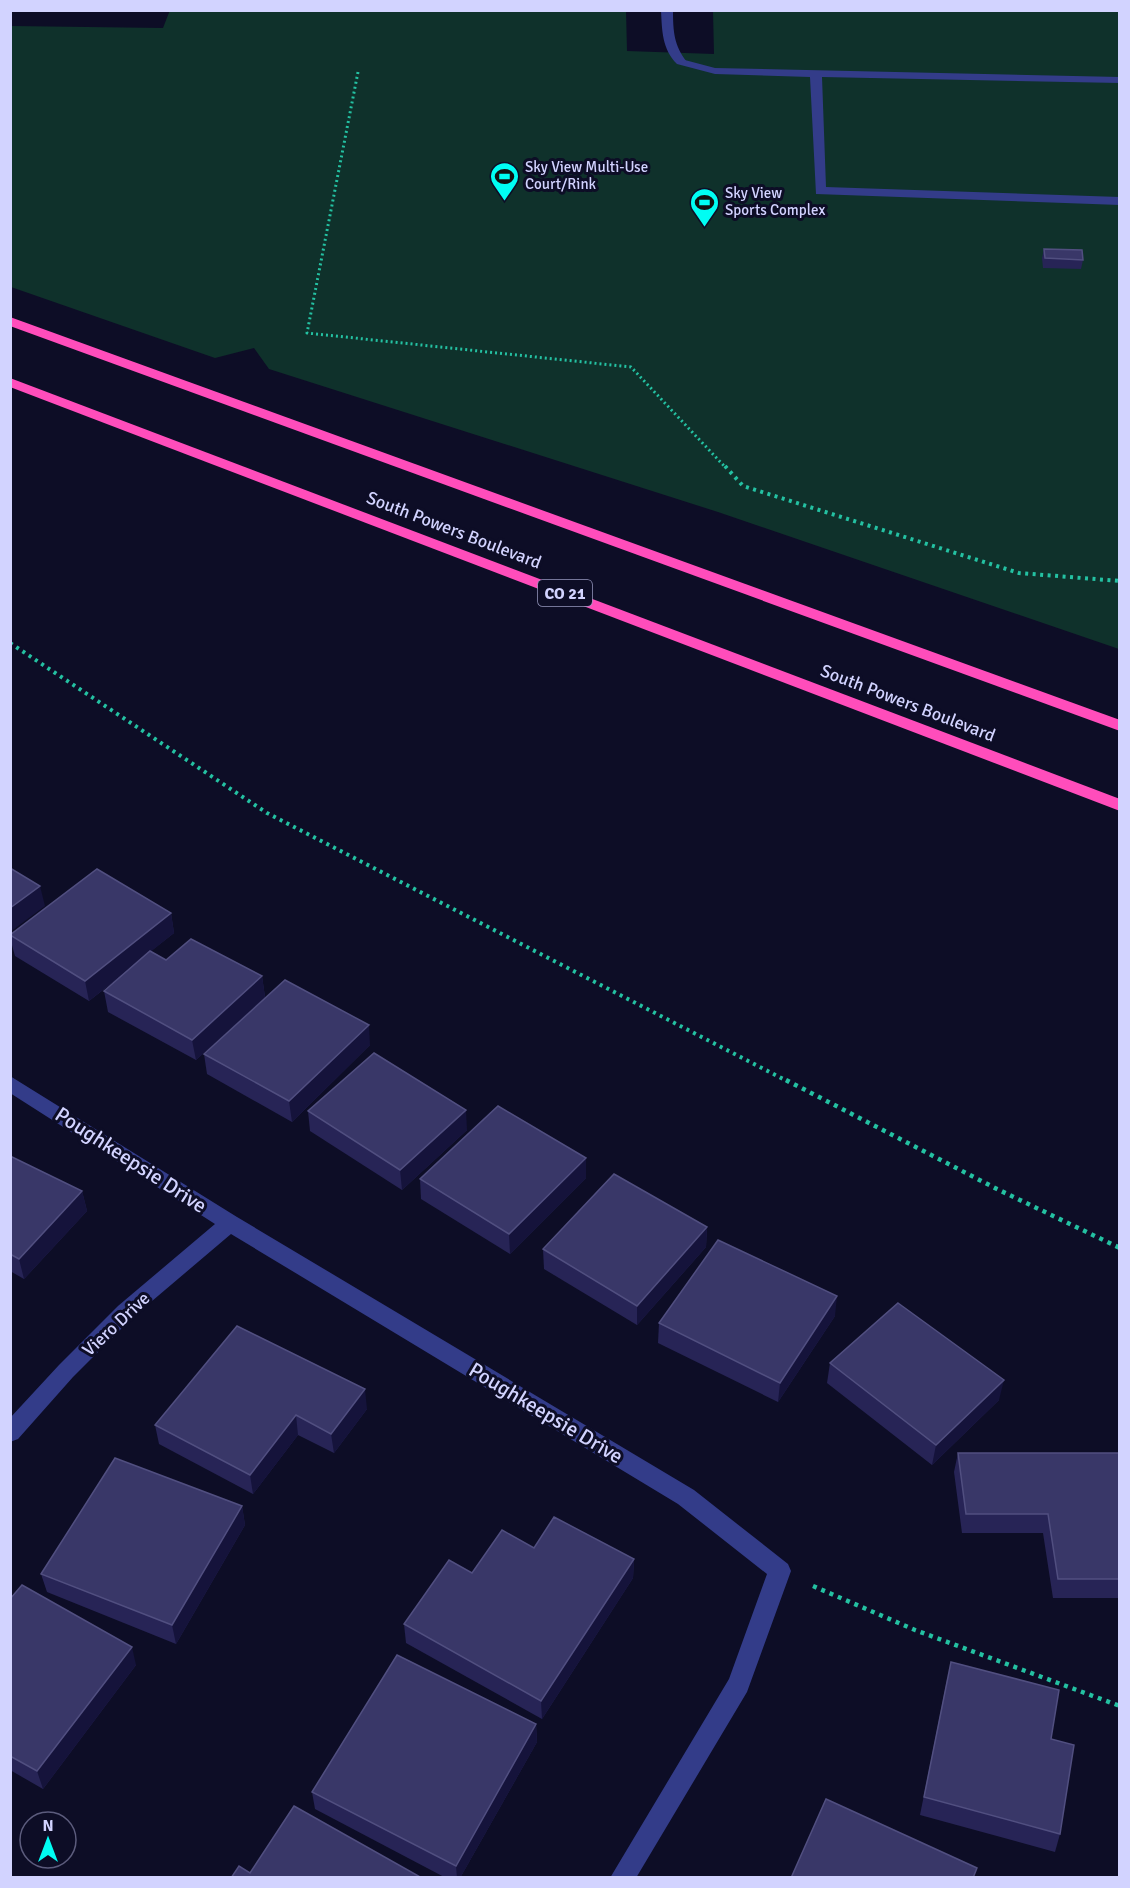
<svg xmlns="http://www.w3.org/2000/svg" width="1130" height="1888" font-family="Signika,sans-serif">
<style>
.green{fill:#0f312b}
.lines{fill:none;stroke-linecap:round;stroke-linejoin:round}
.path-far2{stroke:#24c1a2;stroke-width:3;stroke-dasharray:2 3;stroke-linecap:butt}
.path-far1{stroke:#24c1a2;stroke-width:4;stroke-dasharray:3 4.5;stroke-linecap:butt}
.path{stroke:#24c1a2;stroke-width:4.5;stroke-dasharray:4 5;stroke-linecap:butt}
.lane{fill:#333c89;fill-rule:evenodd}
.street{fill:#333c89;fill-rule:evenodd}
.highway{fill:#ff4dbb;fill-rule:evenodd}
.wall{fill:#272456}
.shaded-wall{fill:#15133b}
.building{fill:#393768;stroke:#514f80;stroke-width:1.5}
.labels{text-anchor:middle;stroke-width:6;stroke-linejoin:round;paint-order:stroke}
.far-poi-label{font-size:15px;fill:#d2d3ff;stroke:#0d0d26;text-anchor:start}
.shield{fill:#0d0d26;stroke:#9798be;stroke-width:1.5}
.shield-label{font-size:16px;font-weight:bold;fill:#d2d3ff}
.street-label{font-size:18px;fill:#d2d3ff;stroke:#0d0d26}
.near-street-label{font-size:21px;fill:#d2d3ff;stroke:#0d0d26}
</style>
<rect width="100%" height="100%" fill="#0d0d26"/>
<path class="green" d="M170 10H626L627 51 714 54 713 11H1119V649L718 512 269 369 254 348 215 358 11 287V26L163 28Z"/>
<g class="lines">
<path class="path-far2" d="M358 72 307 333 631 367 726 468"/>
<g class="path-far1">
<path d="M725 466 743 486 1019 573 1120 581"/>
<path d="M10 643 267 813 789 1082"/>
</g>
<g class="path">
<path d="M786 1080 997 1189 1120 1248"/>
<path d="M813 1586 915 1630 1120 1706"/>
</g>
<path class="lane" d="M681 59 715 68 1120 77V83L822 77 826 187 1120 197V205L816 194 810 77 715 74 677 64V60Z"/>
<g class="street">
<path d="M661 10H673C673 31 674 46 687 62L685 64H677C662 49 662 31 661 10Z"/>
<path d="M10 1076 237 1217 694 1490 788 1564 791 1571 747 1692 636 1878H610L729 1679 767 1574 678 1504 231 1234 132 1318 73 1377 18 1439 10 1442V1418L59 1365 118 1306 215 1224 10 1093Z"/>
</g>
<g class="highway">
<path d="M10 317 1120 720V731L10 326Z"/>
<path d="M10 378 1120 799V811L10 387Z"/>
</g>
</g>
<g class="wall">
<path d="M1044 249 1083 260 1081 269 1043 268 1042 258Z"/>
<path d="M171 913 174 933 151 951 166 960 262 976 265 997 196 1060 108 1012 104 991 136 964 89 1001 15 956 10 938V935Z"/>
<path d="M370 1045 292 1122 207 1074 204 1054Z"/>
<path d="M308 1111 467 1130 402 1190 310 1131Z"/>
<path d="M10 1156 82 1191 87 1211 24 1279 10 1271Z"/>
<path d="M586 1158V1178L510 1254 421 1199 420 1179Z"/>
<path d="M707 1227 706 1247 637 1325 544 1269 543 1249Z"/>
<path d="M835 1316 778 1402 658 1343 659 1323Z"/>
<path d="M830 1363 999 1400 932 1465 827 1383Z"/>
<path d="M367 1409 334 1453 298 1435 253 1494 159 1444 155 1425Z"/>
<path d="M958 1453H1119V1598H1053L1043 1533H962L954 1472Z"/>
<path d="M242 1506 245 1525 176 1644 47 1592 41 1574Z"/>
<path d="M534 1548 634 1559 633 1578 542 1719 406 1643 404 1624 472 1573Z"/>
<path d="M10 1599 136 1665 43 1789 10 1770Z"/>
<path d="M947 1680 1060 1834 1055 1852 920 1815Z"/>
<path d="M536 1724 537 1742 460 1878H446L315 1809 312 1792Z"/>
</g>
<g class="shaded-wall">
<path d="M40 886 45 906 10 932V908Z"/>
<path d="M171 913 174 933 89 1001 85 981Z"/>
<path d="M262 976 265 997 196 1060 192 1040Z"/>
<path d="M369 1025 370 1045 292 1122 289 1101Z"/>
<path d="M466 1110 467 1130 402 1190 400 1170Z"/>
<path d="M586 1158V1178L510 1254 509 1234Z"/>
<path d="M82 1191 87 1211 24 1279 19 1259Z"/>
<path d="M707 1227 706 1247 637 1325V1306Z"/>
<path d="M837 1296 835 1316 778 1402 780 1383Z"/>
<path d="M1004 1380 999 1400 932 1465 936 1445Z"/>
<path d="M365 1389 367 1409 334 1453 331 1434Z"/>
<path d="M296 1415 298 1435 253 1494 250 1475Z"/>
<path d="M242 1506 245 1525 176 1644 172 1625Z"/>
<path d="M634 1559 633 1578 542 1719 541 1701Z"/>
<path d="M132 1647 136 1665 43 1789 37 1771Z"/>
<path d="M536 1724 537 1742 460 1878H457L456 1866Z"/>
</g>
<g class="building">
<path d="M1044 249 1082 250 1083 260 1045 258Z"/>
<path d="M10 868 40 886 10 908Z"/>
<path d="M97 869 171 913 85 981 10 935Z"/>
<path d="M191 939 262 976 192 1040 104 991 150 951 166 960Z"/>
<path d="M285 980 369 1025 289 1101 204 1054Z"/>
<path d="M374 1053 466 1110 400 1170 308 1111Z"/>
<path d="M498 1106 586 1158 509 1234 420 1179Z"/>
<path d="M10 1156 82 1191 19 1259 10 1254Z"/>
<path d="M614 1174 707 1227 637 1306 543 1249Z"/>
<path d="M718 1240 837 1296 780 1383 659 1323Z"/>
<path d="M898 1303 1004 1380 936 1445 830 1363Z"/>
<path d="M237 1326 365 1389 331 1434 296 1415 250 1475 155 1425Z"/>
<path d="M958 1453H1119V1579H1058L1048 1514H966Z"/>
<path d="M115 1458 242 1506 172 1625 41 1574Z"/>
<path d="M554 1517 634 1559 541 1701 404 1624 449 1560 472 1573 502 1530 534 1548Z"/>
<path d="M22 1585 132 1647 37 1771 10 1756V1599Z"/>
<path d="M397 1655 536 1724 456 1866 312 1792Z"/>
<path d="M951 1662 1059 1690 1051 1739 1074 1745 1060 1834 924 1797Z"/>
<path d="M826 1799 977 1868 973 1878H791Z"/>
<path d="M294 1806 422 1878H231L239 1866 250 1873Z"/>
</g>
<defs>
<symbol id="stadium-pin" viewBox="-11 -11 22 30"><path d="M0 17L-7.5 6A9.5 9.5 0 1 1 7.5 6Z" fill="#00fdf3" stroke="#0d0d26"/><path d="M0-5a6.5 5 0 1 0 0 10a6.5 5 0 1 0 0-10ZM-3.5-1.8h7v3.6h-7Z" fill="#111"/></symbol>
</defs>
<g fill-rule="evenodd">
<use href="#stadium-pin" x="488" y="160" width="33" height="45"/>
<use href="#stadium-pin" x="688" y="186" width="33" height="45"/>
</g>
<g class="labels">
<g class="far-poi-label">
<text x="525" y="172">Sky View Multi-Use<tspan x="525" dy="17">Court/Rink</tspan></text>
<text x="725" y="198">Sky View<tspan x="725" dy="17">Sports Complex</tspan></text>
</g>
<rect class="shield" x="538" y="580" width="54" height="26" rx="4.5"/>
<g class="shield-label">
<text x="565" y="599">CO 21</text>
</g>
<g class="street-label">
<text transform="translate(454 530) rotate(21)" y="6">South Powers Boulevard</text>
<text transform="translate(908 703) rotate(21)" y="6">South Powers Boulevard</text>
<text transform="translate(116 1324) rotate(-43)" y="6">Viero Drive</text>
</g>
<g class="near-street-label">
<text transform="translate(131 1160) rotate(33)" y="7">Poughkeepsie Drive</text>
<text transform="translate(546 1413) rotate(31)" y="7">Poughkeepsie Drive</text>
</g>
</g>
<rect width="1130" height="1888" fill="none" stroke="#d2d3ff" stroke-width="24"/>
<g transform="translate(48 1840)"><circle r="28" fill="#0d0d26" stroke="#5c5c7d" stroke-width="1.5"/>
<path d="M0-4.5L10 22L0 15L-10 22Z" fill="#00fdf3"/>
<text y="-9" font-size="16" font-weight="bold" text-anchor="middle" fill="#d2d3ff">N</text>
</g>
</svg>
